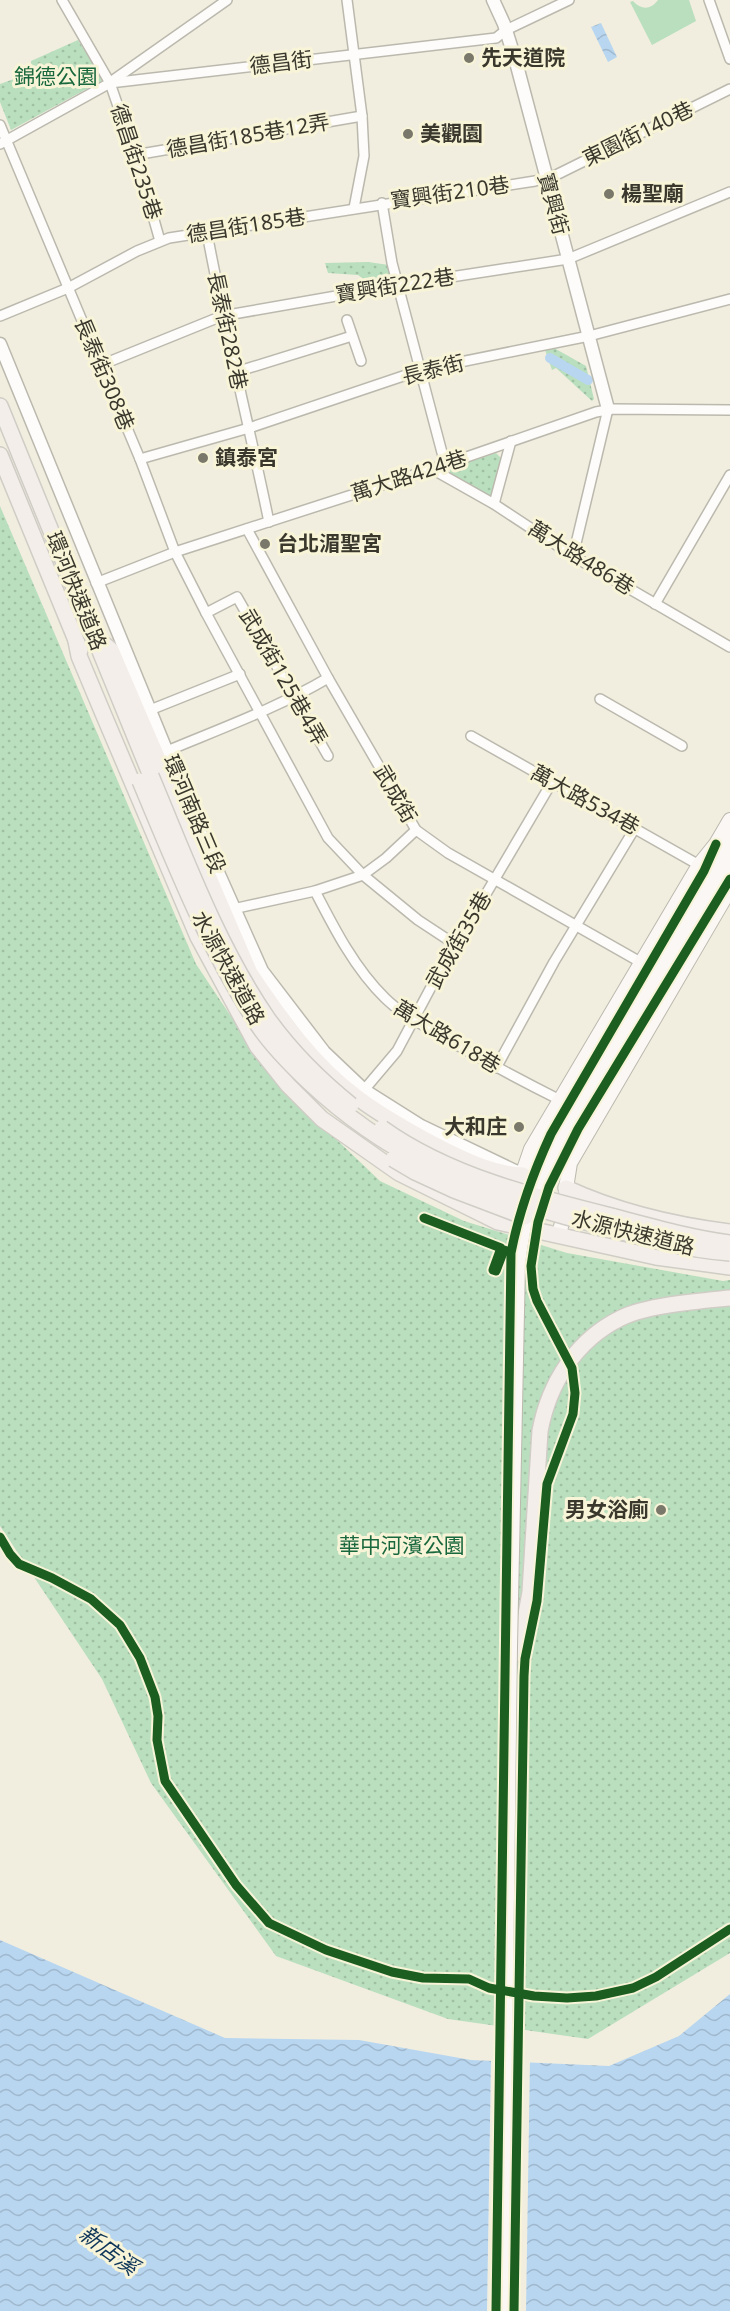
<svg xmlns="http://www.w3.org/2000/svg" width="730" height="2311" font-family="'Noto Sans','Noto Sans TC',sans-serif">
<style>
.green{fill:#b9dfbe}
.park{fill:url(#park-dots)}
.water{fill:url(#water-waves)}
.pier{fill:#f1eedf}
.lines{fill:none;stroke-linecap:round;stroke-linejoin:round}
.canal{stroke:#b8d6f0;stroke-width:10}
.minor-casing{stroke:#bbb9ae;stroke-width:12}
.tertiary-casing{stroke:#bbb9ae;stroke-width:15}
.secondary-casing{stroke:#bbb9ae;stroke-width:16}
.trunk-casing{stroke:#cfcdc6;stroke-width:18}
.minor{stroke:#fdfcfa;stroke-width:9}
.tertiary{stroke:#fdfcfa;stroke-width:12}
.secondary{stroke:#faf7f4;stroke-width:14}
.trunk{stroke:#f4eeea;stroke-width:15}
.secondary-bridge-casing{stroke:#bbb9ae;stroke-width:16;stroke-linecap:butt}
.trunk-bridge-casing{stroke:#cfcdc6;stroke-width:18;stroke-linecap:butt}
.secondary-bridge{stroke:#faf7f4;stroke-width:14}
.trunk-bridge{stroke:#f4eeea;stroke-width:15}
.cycleway-casing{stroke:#f8f4d8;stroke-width:13}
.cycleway{stroke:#1b5e20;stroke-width:9}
.poi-dot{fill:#7a786b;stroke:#f8f4d8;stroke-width:2}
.labels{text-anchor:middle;stroke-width:6;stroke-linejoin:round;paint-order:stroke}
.poi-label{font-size:21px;font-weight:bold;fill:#3a382d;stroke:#f8f4d8;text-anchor:start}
.street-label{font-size:21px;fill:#3a382d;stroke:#f8f4d8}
.park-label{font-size:21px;fill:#19683d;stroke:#f8f4d8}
.water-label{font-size:22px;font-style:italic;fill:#0d3559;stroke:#f8f4d8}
</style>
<defs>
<pattern id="park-dots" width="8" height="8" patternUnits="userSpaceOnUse" patternTransform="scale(1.5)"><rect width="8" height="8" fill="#b9dfbe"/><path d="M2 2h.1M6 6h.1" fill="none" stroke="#a0c0a4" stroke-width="1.8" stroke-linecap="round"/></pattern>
<pattern id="water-waves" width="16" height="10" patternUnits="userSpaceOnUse" patternTransform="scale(1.5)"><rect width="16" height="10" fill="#b8d6f0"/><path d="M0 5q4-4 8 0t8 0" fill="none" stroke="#9fb8ce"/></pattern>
</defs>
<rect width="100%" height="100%" fill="#f1eedf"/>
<path class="green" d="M658 0H689L696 21 652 45 630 2 633 1C641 10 651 10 658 0Z"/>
<g class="park">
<path d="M78 40 103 80 11 130 0 102V84L31 73V61Z"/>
<path d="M368 262 389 265 393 283 373 286 358 275 328 273 325 263Z"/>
<path d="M554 348 586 366 594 399 592 401 556 368 552 370 545 350Z"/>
<path d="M496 453 502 459 494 495 486 498 450 477V468Z"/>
<path d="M0 506 196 964 272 1078 380 1181 464 1221 567 1253 723 1281 730 1280V1953L588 2039 448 2019 276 1956 151 1783 102 1679 0 1526Z"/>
</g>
<g class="water">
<path d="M601 23 617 57 608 62 591 27Z"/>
<path d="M0 1940 225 2038 359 2040 471 2060 609 2066 679 2036 730 1994V2311H0Z"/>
</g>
<path class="pier" d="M491 2058 530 2060 526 2311H487Z"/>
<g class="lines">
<path class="canal" d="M550 358 588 380"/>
<defs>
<g id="minor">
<path d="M62 0 110 83 139 167 160 241"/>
<path d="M347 0 362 116 364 156 354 208"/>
<path d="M709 0 730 59"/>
<path d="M112 81 227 0"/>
<path d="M0 125 140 459 175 552 206 613 328 838 363 875 418 920 456 945"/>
<path d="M0 144 110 83 496 38 506 30 569 0"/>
<path d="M135 155 362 116"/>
<path d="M382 203 392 263 445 464"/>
<path d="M207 233C225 330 249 425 269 522"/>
<path d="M0 316 68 288 137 251 169 238 535 181 556 175 730 89"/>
<path d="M347 320 361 361"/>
<path d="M101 365 222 316 399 285 568 259 730 192"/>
<path d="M236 372 352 336"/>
<path d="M140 459 249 428 421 370 589 336 730 299"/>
<path d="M432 469 494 504 573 556 730 647"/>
<path d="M494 504 511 441"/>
<path d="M247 529 328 678 416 830 448 853 642 963"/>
<path d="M573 556 608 409"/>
<path d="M96 583 175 552 432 469 596 412 613 409 730 410"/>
<path d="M655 604 730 475"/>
<path d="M206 613 237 597 328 756"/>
<path d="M600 699 682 746"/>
<path d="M150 710 240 674"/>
<path d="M471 736 699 865"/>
<path d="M167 751C222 728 277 708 328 678"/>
<path d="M315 891C334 928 355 969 385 998 401 1014 423 1025 443 1037 481 1059 520 1080 560 1100"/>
<path d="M233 909 315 891 363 875 386 858 416 830"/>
<path d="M496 1068 554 962 635 828"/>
<path d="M364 1090 397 1051 430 989 552 782"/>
</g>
<g id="tertiary">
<path d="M493 0 504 24 516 62 608 409"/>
<path d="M0 344 196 823 262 971 324 1052 364 1090 421 1126 519 1173"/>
</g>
<g id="secondary">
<path d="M711 875 730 838"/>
<path d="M719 880 730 860"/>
<path d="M508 1198 519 1184 531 1149 699 865 716 844 730 820"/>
<path d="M559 1235 567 1201 566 1188 570 1163 730 889"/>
</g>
<g id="trunk">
<path d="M0 406 151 776"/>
<path d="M0 455 80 650"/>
<path d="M93 635 111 650 250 973C280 1018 313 1065 358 1098 385 1118 414 1134 445 1150 469 1162 495 1174 523 1175"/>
<path d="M76 641 79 656 102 711 198 937 257 1046 288 1085 322 1119 399 1173 498 1222 656 1257 730 1267"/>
<path d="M566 1188C618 1212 673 1225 730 1232"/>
<path d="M519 1653 530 1592 540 1431C549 1383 576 1340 621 1318 647 1305 700 1301 730 1298"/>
</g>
</defs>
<use href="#minor" class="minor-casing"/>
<use href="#tertiary" class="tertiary-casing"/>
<use href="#secondary" class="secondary-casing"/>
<use href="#trunk" class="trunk-casing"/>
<use href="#minor" class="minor"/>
<use href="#tertiary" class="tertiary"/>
<use href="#secondary" class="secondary"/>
<use href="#trunk" class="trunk"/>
<defs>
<g id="secondary-bridge">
<path d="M538 1206 546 1178 560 1151 719 880"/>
<path d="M502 2311 510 1647 518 1264C523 1222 532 1184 551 1146L711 875"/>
</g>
<g id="trunk-bridge">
<path d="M151 776C186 859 217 945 268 1019 291 1051 320 1080 351 1105"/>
<path d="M140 781C175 864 208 949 258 1025 272 1046 291 1065 309 1082 383 1152 469 1191 567 1217 621 1231 674 1249 730 1253"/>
<path d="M382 1128C449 1176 535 1197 615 1217 653 1227 691 1238 730 1243"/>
<path d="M393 1159 415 1172 454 1190 525 1217"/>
</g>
</defs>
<use href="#secondary-bridge" class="secondary-bridge-casing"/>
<use href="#trunk-bridge" class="trunk-bridge-casing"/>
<use href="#secondary-bridge" class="secondary-bridge"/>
<use href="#trunk-bridge" class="trunk-bridge"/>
<defs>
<g id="cycleway">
<path d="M424 1218 501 1248 493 1270 496 1271 504 1250 510 1252"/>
<path d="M0 1537 10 1554 19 1564 52 1578 91 1599 120 1625 140 1658 155 1697 158 1716 157 1740 165 1781 236 1885 269 1923 326 1950 392 1972 423 1978 469 1979 489 1988 534 1996 567 1998 596 1996 633 1988 656 1977 730 1929"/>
<path d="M496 2311 511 1253C519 1211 533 1173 551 1134L704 871 716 844"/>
<path d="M514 2311 524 1676 525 1659 537 1601 547 1484 573 1414 575 1393 572 1368 537 1301 533 1289 531 1266 538 1222 549 1187 578 1129 730 879"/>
</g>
</defs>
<use href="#cycleway" class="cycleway-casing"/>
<use href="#cycleway" class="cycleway"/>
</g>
<g class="poi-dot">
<circle cx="469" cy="58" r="6"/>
<circle cx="408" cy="134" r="6"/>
<circle cx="609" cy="194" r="6"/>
<circle cx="203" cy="458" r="6"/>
<circle cx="265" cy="544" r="6"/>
<circle cx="519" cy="1127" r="6"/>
<circle cx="661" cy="1510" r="6"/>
</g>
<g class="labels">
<g class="poi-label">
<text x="481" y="65">先天道院</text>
<text x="420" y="141">美觀園</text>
<text x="621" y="201">楊聖廟</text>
<text x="215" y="465">鎮泰宮</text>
<text x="277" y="551">台北湄聖宮</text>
<text x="507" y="1134" text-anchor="end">大和庄</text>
<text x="649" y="1517" text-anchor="end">男女浴廁</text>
</g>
<g class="street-label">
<text transform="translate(281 63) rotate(-7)" y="7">德昌街</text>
<text transform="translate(638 134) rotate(-26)" y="7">東園街140巷</text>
<text transform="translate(248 136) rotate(-10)" y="7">德昌街185巷12弄</text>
<text transform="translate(136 162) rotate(72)" y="7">德昌街235巷</text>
<text transform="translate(450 193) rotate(-8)" y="7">寶興街210巷</text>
<text transform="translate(553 204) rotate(75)" y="7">寶興街</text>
<text transform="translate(246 226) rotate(-9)" y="7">德昌街185巷</text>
<text transform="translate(395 286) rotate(-9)" y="7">寶興街222巷</text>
<text transform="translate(227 331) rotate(78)" y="7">長泰街282巷</text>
<text transform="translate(433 370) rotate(-14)" y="7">長泰街</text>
<text transform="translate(104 374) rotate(67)" y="7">長泰街308巷</text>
<text transform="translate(409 476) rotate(-18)" y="7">萬大路424巷</text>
<text transform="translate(581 558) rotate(32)" y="7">萬大路486巷</text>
<text transform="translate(76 591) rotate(68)" y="7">環河快速道路</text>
<text transform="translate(283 677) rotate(60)" y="7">武成街125巷4弄</text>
<text transform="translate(395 794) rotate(60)" y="7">武成街</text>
<text transform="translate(585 800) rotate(29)" y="7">萬大路534巷</text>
<text transform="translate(194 814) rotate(67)" y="7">環河南路三段</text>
<text transform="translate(459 940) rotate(-60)" y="7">武成街35巷</text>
<text transform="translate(228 968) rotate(61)" y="7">水源快速道路</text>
<text transform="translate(447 1037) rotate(31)" y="7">萬大路618巷</text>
<text transform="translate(633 1233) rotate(14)" y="7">水源快速道路</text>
</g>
<g class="park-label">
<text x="56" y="84">錦德公園</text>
<text x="402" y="1553">華中河濱公園</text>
</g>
<g class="water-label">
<text transform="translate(109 2250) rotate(36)" y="8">新店溪</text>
</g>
</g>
</svg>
